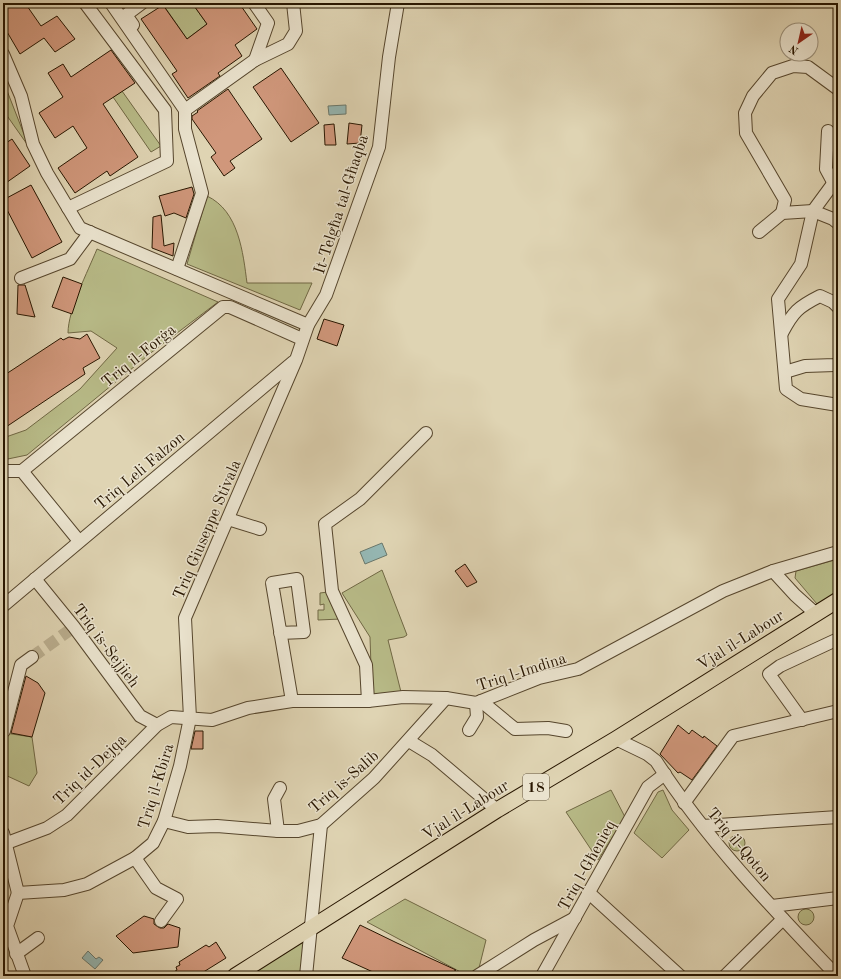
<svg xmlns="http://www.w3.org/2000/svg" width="841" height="979" font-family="'Old Standard TT',serif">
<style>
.green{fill:#b8bb88;stroke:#706844}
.water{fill:#95b7b3;stroke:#69776b}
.building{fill:#d0977b;stroke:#281600}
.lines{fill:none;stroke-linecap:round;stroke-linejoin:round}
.minor-tunnel{stroke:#baae8f;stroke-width:12;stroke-dasharray:12 6;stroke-linecap:butt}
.minor-casing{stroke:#56462d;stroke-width:14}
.major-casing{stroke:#281600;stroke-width:17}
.minor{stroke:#eae3ce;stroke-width:12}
.major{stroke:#dfd4b3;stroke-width:15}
.labels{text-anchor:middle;stroke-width:3;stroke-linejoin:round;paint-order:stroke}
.shield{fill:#eae3ce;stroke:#62543e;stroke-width:1}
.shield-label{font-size:15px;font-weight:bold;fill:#281600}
.street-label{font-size:16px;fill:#281600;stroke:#eae3ce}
</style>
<rect width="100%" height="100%" fill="#dfd4b3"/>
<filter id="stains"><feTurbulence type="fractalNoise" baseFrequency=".005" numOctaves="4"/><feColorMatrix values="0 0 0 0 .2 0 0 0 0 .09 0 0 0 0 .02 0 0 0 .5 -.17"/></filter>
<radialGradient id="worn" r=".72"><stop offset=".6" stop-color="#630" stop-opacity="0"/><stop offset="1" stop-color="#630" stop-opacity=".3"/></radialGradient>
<g class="green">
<path d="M162 3H192L207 24 187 39Z"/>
<path d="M4 83 29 147 3 110Z"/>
<path d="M122 91 161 146 151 152 113 97Z"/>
<path d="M207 196C239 211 243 253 247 283H312L300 310 187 264Z"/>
<path d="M97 249 218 302 152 352 27 455 3 460V438L26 430 80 389 117 348 91 331 68 333C68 310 88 271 97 249Z"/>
<path d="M838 559V592L817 604 795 578 796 571Z"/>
<path d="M382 570 407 635 404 637 388 640 401 692 372 696 370 637 342 593Z"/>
<path d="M328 592 341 619 318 620V610H324V604L320 605V593Z"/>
<path d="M5 733 32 737 37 773 29 786 3 774Z"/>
<path d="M611 790 625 817 598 860 566 812Z"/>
<path d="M663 790 672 810 689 830 662 858 634 833 658 792Z"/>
<circle cx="737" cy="843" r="8"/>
<path d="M405 899 486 940 479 968 468 976 367 922Z"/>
<circle cx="806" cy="917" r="8"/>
<path d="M311 928 306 976H235Z"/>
</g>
<g class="water">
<path d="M346 105V114L329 115 328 106Z"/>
<path d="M382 543 387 555 365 564 360 552Z"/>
<path d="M88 951 96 959 99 957 103 960 95 969 82 958Z"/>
</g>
<g class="building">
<path d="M13 3H25L41 26 57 16 75 39 55 52 44 38 20 54 3 25V11Z"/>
<path d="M192 3H239L257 29 235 45 242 56 218 73 220 76 188 98 172 74 177 71 141 19 163 5 187 39 207 24Z"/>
<path d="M111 50 135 83 103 104 138 157 110 176 107 171 75 193 58 168 87 148 73 126 55 138 39 113 63 97 48 73 63 64 71 77Z"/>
<path d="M281 68 319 123 291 142 253 87Z"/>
<path d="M228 89 262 139 230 161 235 168 224 176 211 157 216 153 192 119V116L198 112 197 111Z"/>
<path d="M349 123 362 125 360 143 347 144Z"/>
<path d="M334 124 336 145H325L324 125Z"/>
<path d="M12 139 30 166 3 185V145Z"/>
<path d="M31 185 62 242 32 258 3 202V200Z"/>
<path d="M192 187 194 194 186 218 174 213 165 216 159 196Z"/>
<path d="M161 215 164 246 174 243 173 256 152 248 153 217Z"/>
<path d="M63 277 82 284 72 314 52 307Z"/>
<path d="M18 285H25L35 317 17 314Z"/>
<path d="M324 319 344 325 337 346 317 339Z"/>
<path d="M87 334 100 358 83 368 85 374 3 429V376L61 338 63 340 69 337 80 339Z"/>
<path d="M465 564 477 582 467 587 455 571Z"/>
<path d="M26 676 38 683 45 693 32 737 11 733Z"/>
<path d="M678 725 689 734 692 730 703 738 704 736 717 746 692 780 680 772 678 773 660 754Z"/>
<path d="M195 731H203V749H191Z"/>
<path d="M144 916 154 919V924L160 928H164L168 924 180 928 178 947 133 953 116 936Z"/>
<path d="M360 925 397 943 456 970 446 976H373V972L342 958Z"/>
<path d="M216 942 226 958 197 976H167L177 970 176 967 180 965 179 962 206 945 209 947Z"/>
</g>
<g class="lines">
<path class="minor-tunnel" d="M32 657 74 627"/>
<defs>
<g id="minor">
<path d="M111 3 185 110V129L202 193 177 269"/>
<path d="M254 3 268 23 255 60"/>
<path d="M133 25 126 15 142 3"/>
<path d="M3 54 21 96 33 144 47 173 80 228 308 325"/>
<path d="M185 110 255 60 288 44 296 31 293 3"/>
<path d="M828 131 826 169 833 182"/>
<path d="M838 177 813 211 801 264 778 299 786 389 801 399 838 405"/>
<path d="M68 208 167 161 165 110 85 3"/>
<path d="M782 213 785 200 746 133 745 113 753 96 772 73 793 66 808 67 838 89"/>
<path d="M759 232 782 213 813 211 833 219 838 223"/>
<path d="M21 278 70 259 90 232"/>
<path d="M782 333C793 312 798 307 820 296L833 302 838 307"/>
<path d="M785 372 805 366 835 365 838 363"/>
<path d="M3 471H22L223 307H230L302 339"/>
<path d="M22 471 79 541"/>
<path d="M228 519 260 529"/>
<path d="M773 571 795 595 815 613"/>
<path d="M35 579 74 627 140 716 157 725"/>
<path d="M3 606 293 362"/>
<path d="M280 633 304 632 297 579 272 583 292 701"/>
<path d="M368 701 366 665 332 591 325 524 360 499 426 433"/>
<path d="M481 701 515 729 548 728 566 731"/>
<path d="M802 720 769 674 780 666 838 639"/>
<path d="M469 730 477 717 476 703"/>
<path d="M4 731 21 665 32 657"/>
<path d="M616 739 647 754 656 761C706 839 773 909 837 976"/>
<path d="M409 741 432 755 497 810"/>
<path d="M684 803 733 736 838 711"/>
<path d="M164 821 188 827 217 826 278 831H298L321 825 374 778 446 698"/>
<path d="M703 826 838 817"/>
<path d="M278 831 274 799 280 788"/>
<path d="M3 833 18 893"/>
<path d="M7 843 47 828 67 815 157 725 171 717 212 720 248 708 292 701H368L403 697 446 698 476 703 539 678 578 669 723 591 773 571 838 552"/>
<path d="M135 858 156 888 177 899 161 921"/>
<path d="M588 892 680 976"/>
<path d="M772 906 838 898"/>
<path d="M16 954 38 938"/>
<path d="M25 976 7 926 18 893 64 890 87 884 135 858 153 843 164 821 180 766 190 718 185 618 296 360 308 325 326 295 379 147 389 57 398 3"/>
<path d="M306 976 321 825"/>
<path d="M477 976 534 940 575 918"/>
<path d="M542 976 648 787 665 774"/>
<path d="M725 976 783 919"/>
</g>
<path id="major" d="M235 976 497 810 616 739 838 600"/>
</defs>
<use href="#minor" class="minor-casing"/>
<use href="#major" class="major-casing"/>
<use href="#minor" class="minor"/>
<use href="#major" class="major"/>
</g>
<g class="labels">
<rect class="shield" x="523" y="774" width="26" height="26" rx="3"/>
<g class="shield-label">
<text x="536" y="792">18</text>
</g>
<g class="street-label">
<text transform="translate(340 204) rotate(-72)" y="6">It-Telgħa tal-Għaqba</text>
<text transform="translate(138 355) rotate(-39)" y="6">Triq il-Forġa</text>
<text transform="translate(139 470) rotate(-40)" y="6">Triq Leli Falzon</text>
<text transform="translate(206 529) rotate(-67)" y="6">Triq Giuseppe Stivala</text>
<text transform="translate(740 639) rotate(-32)" y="6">Vjal il-Labour</text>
<text transform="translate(107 645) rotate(53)" y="6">Triq is-Sejjieh</text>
<text transform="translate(521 671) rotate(-18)" y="6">Triq l-Imdina</text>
<text transform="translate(89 769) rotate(-44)" y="6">Triq id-Dejqa</text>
<text transform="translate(343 781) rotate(-41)" y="6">Triq is-Salib</text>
<text transform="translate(155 786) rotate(-73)" y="6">Triq il-Kbira</text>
<text transform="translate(465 809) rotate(-32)" y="6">Vjal il-Labour</text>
<text transform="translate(740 844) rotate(50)" y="6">Triq il-Qoton</text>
<text transform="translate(586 865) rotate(-61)" y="6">Triq l-Għenieq</text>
</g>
</g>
<rect width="841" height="979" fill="none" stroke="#dfd4b3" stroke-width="16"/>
<rect x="4" y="4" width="833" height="971" fill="none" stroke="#281600" stroke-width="2"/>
<rect x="8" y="8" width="825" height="963" fill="none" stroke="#281600"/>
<g transform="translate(799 42) rotate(214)"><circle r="19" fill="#eae3ce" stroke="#9c917c"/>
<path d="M0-3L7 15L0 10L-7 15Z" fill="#8f2418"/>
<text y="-6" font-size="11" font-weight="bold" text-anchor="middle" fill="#281600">N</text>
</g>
<rect width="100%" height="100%" filter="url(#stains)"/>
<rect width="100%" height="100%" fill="url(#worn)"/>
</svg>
